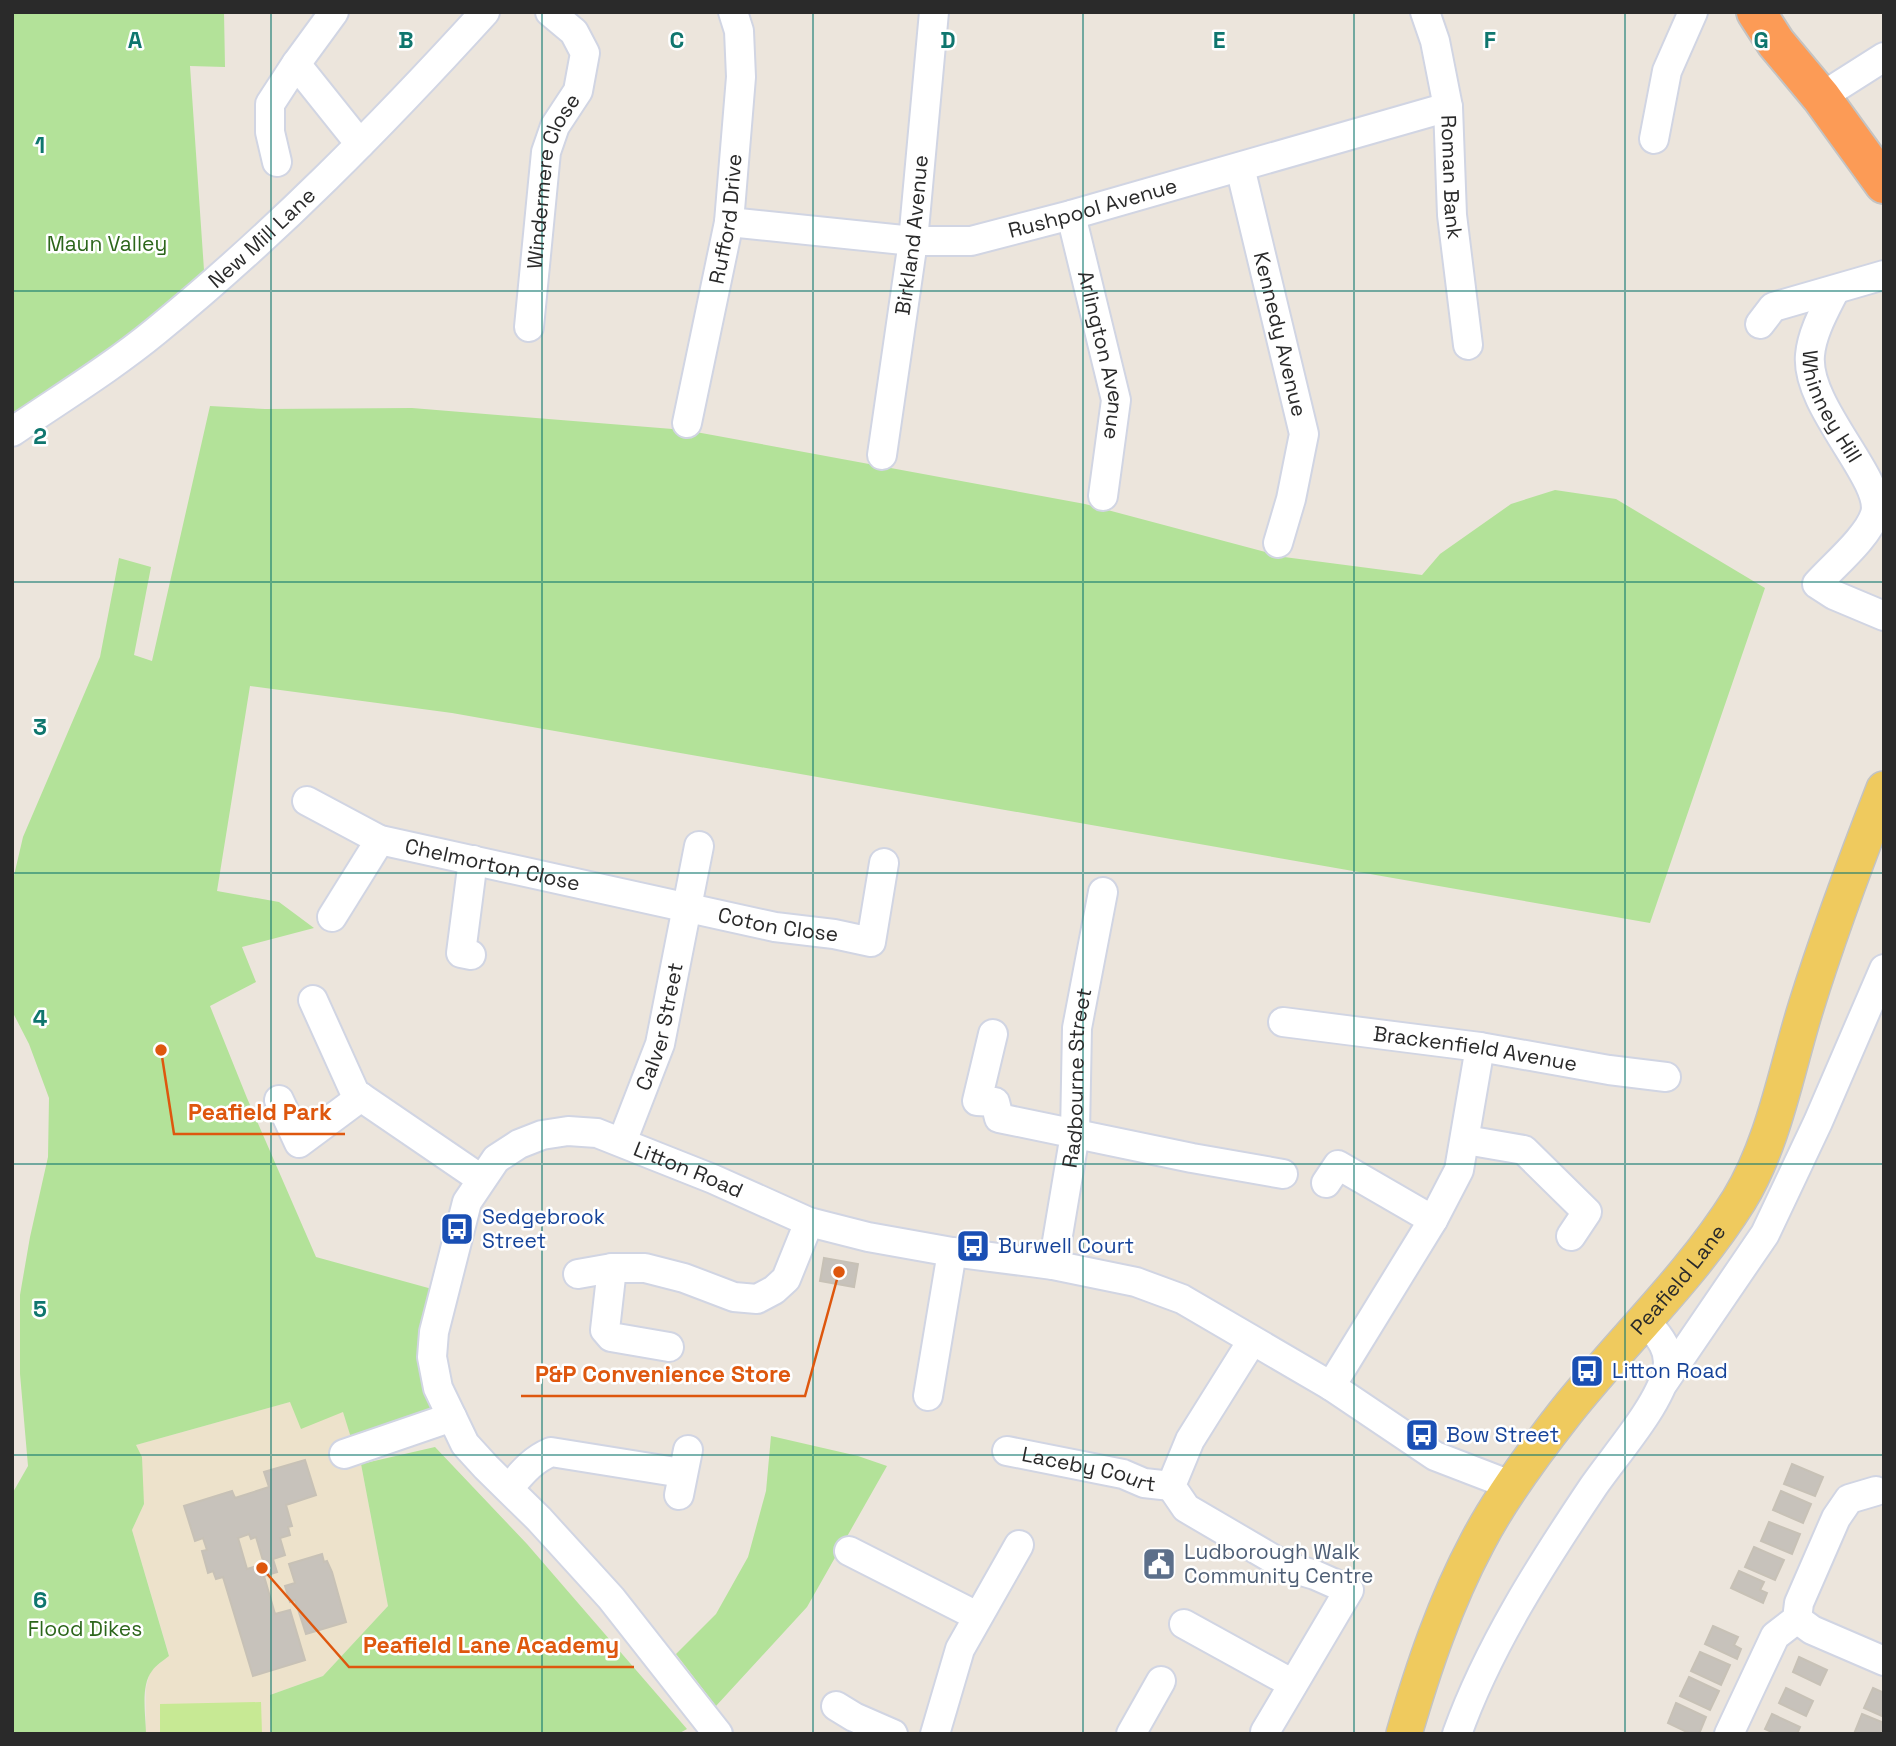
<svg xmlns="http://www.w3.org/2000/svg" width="1896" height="1746" font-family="'Space Grotesk',sans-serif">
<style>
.education{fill:#ede2cb}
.green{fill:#b3e299}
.pitch{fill:#c7e994}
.building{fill:#c7c2bb;stroke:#c7c1b6;stroke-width:2;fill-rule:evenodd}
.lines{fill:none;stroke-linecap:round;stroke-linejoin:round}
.minor-casing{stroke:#d1d5e3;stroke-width:32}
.major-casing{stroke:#c3c3c3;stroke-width:38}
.highway-casing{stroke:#c3c3c3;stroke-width:42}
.minor{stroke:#fff;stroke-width:28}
.major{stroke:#efca5e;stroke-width:35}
.highway{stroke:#fc9b56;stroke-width:38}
.grid{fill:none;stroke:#0f766e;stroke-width:2;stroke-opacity:0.55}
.labels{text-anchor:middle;stroke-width:5;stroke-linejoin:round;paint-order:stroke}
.street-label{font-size:21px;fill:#2a2a2a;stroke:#fff}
.park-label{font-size:21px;fill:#2c661b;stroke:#fff}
.transit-label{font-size:21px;fill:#164399;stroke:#fff;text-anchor:start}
.service-label{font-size:21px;fill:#4e5e75;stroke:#fff;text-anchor:start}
.grid-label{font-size:23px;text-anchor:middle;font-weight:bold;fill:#0f766e;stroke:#fff;stroke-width:5;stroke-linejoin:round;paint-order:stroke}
.leader{fill:none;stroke:#de570e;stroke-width:2.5}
.callout-dot{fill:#de570e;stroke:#fff;stroke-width:2.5}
.callout-label{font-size:23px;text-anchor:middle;font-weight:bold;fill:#de570e;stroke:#fff;stroke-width:5;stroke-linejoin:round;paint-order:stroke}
</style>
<rect width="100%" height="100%" fill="#ece5dc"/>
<path class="education" d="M290 1402 343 1412 352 1440 356 1438 388 1606 323 1676 270 1695 271 1734H146V1688L150 1672 169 1655 132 1530 144 1504 136 1445Z"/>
<g class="green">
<path d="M12 12H224L225 67 190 66 204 270 208 284 12 427Z"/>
<path d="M210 406 265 409 412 408 685 430 1085 504 1284 557 1422 575 1440 554 1511 504 1555 490 1616 499 1765 588 1650 923 452 713 250 686 217 891 279 902 314 928 242 947 256 982 210 1006 247 1098 316 1257 432 1289C417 1336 412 1367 434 1414L352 1441 343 1412 301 1429 290 1402 136 1445 142 1457 144 1504 132 1530 169 1656C164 1660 156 1665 152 1671 140 1686 146 1716 146 1734H12V1494L28 1466 20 1374V1295L30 1237 48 1157 49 1098 29 1044 12 1011V884L23 837 100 657 119 558 151 567 134 655 152 661Z"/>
<path d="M771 1436 858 1456 887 1466 807 1607 716 1706 676 1654 716 1614 748 1557 766 1491Z"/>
<path d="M435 1447 527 1544 687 1729 678 1734H271L270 1695 323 1676 388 1606 361 1464Z"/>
</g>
<path class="pitch" d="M261 1702 262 1734H160V1704Z"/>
<g class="building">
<path d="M824 1258 858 1264 854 1287 820 1281Z"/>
<path d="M305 1460 316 1495 286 1505 292 1526 288 1527 290 1535 280 1538 285 1555 273 1559 277 1572 264 1576 275 1614 290 1610 305 1660 253 1676 223 1577 216 1579 213 1571 208 1573 202 1551 207 1550 203 1538 195 1541 184 1506 232 1491 235 1498 269 1487 264 1472ZM249 1534 251 1539 256 1537 264 1564 247 1569 238 1538Z"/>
<path d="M1792 1464 1823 1477 1815 1496 1784 1484Z"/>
<path d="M1781 1491 1811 1504 1803 1523 1773 1510Z"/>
<path d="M1769 1522 1800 1534 1792 1554 1761 1541Z"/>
<path d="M1754 1547 1784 1560 1775 1580 1745 1567Z"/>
<path d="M322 1554 324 1562 327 1561 332 1572 346 1622 306 1634 295 1600 290 1602 285 1586 295 1583 289 1564Z"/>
<path d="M1739 1571 1764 1582 1760 1590 1767 1593 1763 1603 1731 1588Z"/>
<path d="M1713 1626 1738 1637 1734 1645 1741 1649 1737 1659 1705 1644Z"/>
<path d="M1700 1652 1730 1665 1721 1685 1691 1671Z"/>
<path d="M1799 1657 1827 1670 1820 1685 1793 1672Z"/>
<path d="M1689 1677 1719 1691 1710 1710 1680 1696Z"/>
<path d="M1786 1688 1813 1701 1806 1716 1779 1703Z"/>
<path d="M1873 1688 1884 1693V1717L1864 1708Z"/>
<path d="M1676 1703 1706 1717 1699 1734H1691L1668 1723Z"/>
<path d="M1772 1714 1800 1727 1797 1734H1776L1765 1729Z"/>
<path d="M1862 1714 1884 1723V1734H1854Z"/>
</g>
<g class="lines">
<defs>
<g id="minor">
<path id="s1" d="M1425 12 1435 41 1448 107 1452 215 1468 345"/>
<path d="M296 64 334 12"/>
<path d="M1821 97 1884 57"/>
<path d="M1654 139 1667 71 1693 12"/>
<path d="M277 162 270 132V104L296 64 360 144"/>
<path id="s2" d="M1240 167 1304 434 1291 499 1278 543"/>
<path id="s3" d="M1071 215 1116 400 1103 496"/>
<path id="s4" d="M729 222 913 241H971L1071 215 1448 107"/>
<path id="s5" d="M1835 290C1825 310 1812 332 1810 355 1805 407 1885 480 1875 514 1868 537 1833 566 1817 584L1834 595 1884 616"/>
<path d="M1760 324 1773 307 1884 275"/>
<path id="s6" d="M529 327 546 152 555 126 578 91 585 53 574 32 550 12"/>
<path id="s7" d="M687 423 729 222 741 77 739 31 733 12"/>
<path id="s8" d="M12 432C60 399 111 368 156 331 275 234 382 125 485 12"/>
<path id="s9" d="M882 455 913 241 934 12"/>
<path id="s10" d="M307 801 380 840 775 927 834 934 871 942 884 863"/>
<path d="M332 917 380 840"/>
<path d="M471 955 461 953 473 860"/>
<path d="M313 1000 355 1093 481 1179"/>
<path id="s11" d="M1283 1022 1480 1047 1609 1070 1666 1077"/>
<path d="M993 1034 977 1101 995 1102 999 1118 1192 1158 1283 1174"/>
<path d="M279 1100 299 1143 361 1097"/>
<path d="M1466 1140 1524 1150 1587 1212 1571 1236"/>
<path id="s12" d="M622 1142 660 1044 699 846"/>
<path d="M1326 1183 1338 1165 1433 1220"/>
<path id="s13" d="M1053 1265 1075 1134 1077 1028 1103 892"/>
<path d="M612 1268 605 1330 611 1337 669 1347"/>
<path d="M578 1274 612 1268H645L684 1278 734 1297 757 1299 774 1290 786 1279 809 1222"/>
<path d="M1252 1341 1190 1440 1171 1486 1186 1508 1285 1566 1315 1575 1349 1590 1265 1732"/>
<path d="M1664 1382 1765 1234 1818 1122 1884 969"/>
<path d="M1331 1386 1433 1220 1459 1170 1480 1047"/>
<path d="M928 1396 952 1252"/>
<path id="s14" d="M1007 1451 1123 1474 1144 1483 1171 1486"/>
<path d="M344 1454 452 1417"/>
<path d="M509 1488C522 1473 532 1460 551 1452L682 1473"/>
<path d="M679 1495 688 1450"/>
<path d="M849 1551 977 1616"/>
<path d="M1797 1619 1812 1630 1884 1661"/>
<path d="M1184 1624 1293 1684"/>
<path d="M836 1706 854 1717 893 1734"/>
<path id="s15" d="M718 1734 611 1598 539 1519 486 1467 465 1444 438 1388 432 1357 434 1332 467 1202 496 1159 519 1144 542 1135 568 1131 597 1133 713 1179 809 1222 868 1237 952 1252 1053 1265 1136 1282 1182 1299 1331 1386 1435 1456 1513 1486"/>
<path d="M935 1734 960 1649 1019 1545"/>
<path d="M1131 1734 1161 1681"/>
<path d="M1457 1734C1488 1647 1542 1563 1593 1487 1615 1455 1659 1406 1667 1370 1672 1349 1657 1334 1644 1319"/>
<path d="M1729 1734 1775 1636 1797 1619 1799 1603 1836 1518 1849 1499 1876 1491"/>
</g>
<g id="major">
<path id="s16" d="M1404 1734C1423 1669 1445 1603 1477 1543 1498 1502 1536 1450 1565 1413 1621 1342 1691 1277 1739 1200 1774 1143 1786 1071 1806 1007 1829 933 1856 861 1884 789"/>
</g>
<path id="highway" d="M1756 12 1776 43 1821 97 1884 184"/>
</defs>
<use href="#minor" class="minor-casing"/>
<use href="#major" class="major-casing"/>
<use href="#highway" class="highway-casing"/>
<use href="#minor" class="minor"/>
<use href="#major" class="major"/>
<use href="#highway" class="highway"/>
</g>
<path class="grid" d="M271 12V1734M542 12V1734M813 12V1734M1083 12V1734M1354 12V1734M1625 12V1734M12 291H1884M12 582H1884M12 873H1884M12 1164H1884M12 1455H1884"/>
<defs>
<symbol id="bus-square" viewBox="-11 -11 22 22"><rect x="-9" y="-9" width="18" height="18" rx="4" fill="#1a4fb4" stroke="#fff"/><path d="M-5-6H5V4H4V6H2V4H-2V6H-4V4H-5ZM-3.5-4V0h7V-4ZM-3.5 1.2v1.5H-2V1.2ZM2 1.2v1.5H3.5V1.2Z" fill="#fff"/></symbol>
<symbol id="civic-square" viewBox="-11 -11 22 22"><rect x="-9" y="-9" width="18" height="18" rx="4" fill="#5c6f8a" stroke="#fff"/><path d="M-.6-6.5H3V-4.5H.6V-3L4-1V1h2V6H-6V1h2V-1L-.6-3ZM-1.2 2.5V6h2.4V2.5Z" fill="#fff"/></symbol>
</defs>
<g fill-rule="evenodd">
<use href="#bus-square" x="438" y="1210" width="38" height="38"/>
<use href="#bus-square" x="954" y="1227" width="38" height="38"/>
<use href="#bus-square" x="1568" y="1352" width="38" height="38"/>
<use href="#bus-square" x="1403" y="1416" width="38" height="38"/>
<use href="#civic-square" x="1140" y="1545" width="38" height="38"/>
</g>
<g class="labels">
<g class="street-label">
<text dy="7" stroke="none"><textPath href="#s1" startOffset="168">Roman Bank</textPath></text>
<text dy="7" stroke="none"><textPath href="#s6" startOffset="149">Windermere Close</textPath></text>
<text dy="7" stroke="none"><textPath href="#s4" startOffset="369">Rushpool Avenue</textPath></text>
<text dy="7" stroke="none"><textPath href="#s7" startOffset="208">Rufford Drive</textPath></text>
<text dy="7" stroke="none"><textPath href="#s9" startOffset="222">Birkland Avenue</textPath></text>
<text dy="7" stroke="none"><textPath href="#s8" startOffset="317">New Mill Lane</textPath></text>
<text dy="7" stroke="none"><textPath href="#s2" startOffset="172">Kennedy Avenue</textPath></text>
<text dy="7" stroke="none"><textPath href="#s3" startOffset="144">Arlington Avenue</textPath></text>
<text dy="7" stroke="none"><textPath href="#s5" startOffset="126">Whinney Hill</textPath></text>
<text dy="7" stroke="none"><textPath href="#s10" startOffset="198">Chelmorton Close</textPath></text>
<text dy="7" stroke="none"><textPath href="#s10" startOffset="490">Coton Close</textPath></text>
<text dy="7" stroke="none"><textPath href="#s12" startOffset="122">Calver Street</textPath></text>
<text dy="7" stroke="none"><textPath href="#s11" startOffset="194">Brackenfield Avenue</textPath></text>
<text dy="7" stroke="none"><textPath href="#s13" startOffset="189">Radbourne Street</textPath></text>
<text dy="7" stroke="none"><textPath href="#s15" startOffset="896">Litton Road</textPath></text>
<text dy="7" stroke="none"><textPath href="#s16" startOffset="537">Peafield Lane</textPath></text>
<text dy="7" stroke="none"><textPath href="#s14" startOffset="84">Laceby Court</textPath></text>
</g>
<g class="park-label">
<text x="107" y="251">Maun Valley</text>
<text x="85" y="1636">Flood Dikes</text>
</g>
<g class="transit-label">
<text x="482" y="1224">Sedgebrook<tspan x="482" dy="24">Street</tspan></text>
<text x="998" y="1253">Burwell Court</text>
<text x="1612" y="1378">Litton Road</text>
<text x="1446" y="1442">Bow Street</text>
</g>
<g class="service-label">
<text x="1184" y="1559">Ludborough Walk<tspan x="1184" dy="24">Community Centre</tspan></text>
</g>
</g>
<g class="grid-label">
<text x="135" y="48">A</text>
<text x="406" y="48">B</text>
<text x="677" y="48">C</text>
<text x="948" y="48">D</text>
<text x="1219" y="48">E</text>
<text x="1490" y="48">F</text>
<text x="1761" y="48">G</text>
<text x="40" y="153">1</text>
<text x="40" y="444">2</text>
<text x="40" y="735">3</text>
<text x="40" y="1026">4</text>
<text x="40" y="1317">5</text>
<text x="40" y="1608">6</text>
</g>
<path class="leader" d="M161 1050L174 1134H345M839 1272L805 1396H521M262 1568L349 1667H634"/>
<g class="callout-dot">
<circle cx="161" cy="1050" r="7"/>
<circle cx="839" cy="1272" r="7"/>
<circle cx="262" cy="1568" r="7"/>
</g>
<g class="callout-label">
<text x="260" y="1120">Peafield Park</text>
<text x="663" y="1382">P&amp;P Convenience Store</text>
<text x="491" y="1653">Peafield Lane Academy</text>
</g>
<rect width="1896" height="1746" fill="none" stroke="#2a2a2a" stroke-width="28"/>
</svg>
